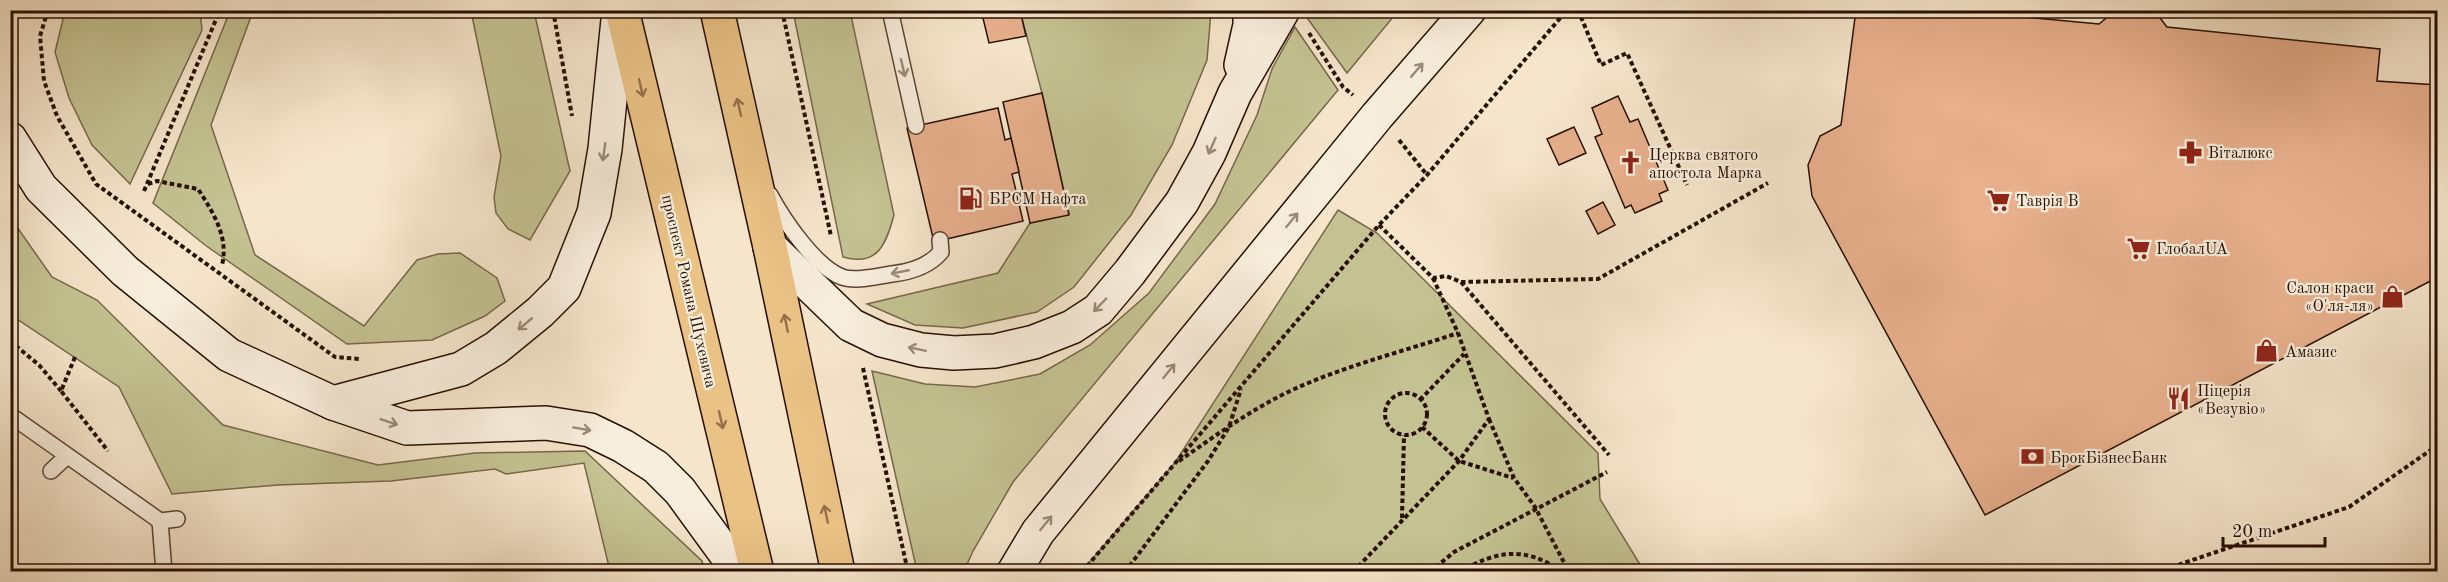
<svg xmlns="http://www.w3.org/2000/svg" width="2448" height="582" font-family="'Old Standard TT',serif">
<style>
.green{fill:#c4c292;stroke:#766849;stroke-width:1.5}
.building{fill:#e8b08d;stroke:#280f00;stroke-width:1.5}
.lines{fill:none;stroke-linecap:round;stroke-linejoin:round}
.lane-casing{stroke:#5b4433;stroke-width:18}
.secondary-casing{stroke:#280f00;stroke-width:36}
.primary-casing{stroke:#280f00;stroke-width:36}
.path{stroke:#280f00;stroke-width:4;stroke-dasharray:4.5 3;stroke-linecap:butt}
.lane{stroke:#f8eedd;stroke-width:15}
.secondary{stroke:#f8eedd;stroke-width:33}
.primary{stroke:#eac286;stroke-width:33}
.oneway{stroke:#9a8a7a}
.oneway2{stroke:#93714a}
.labels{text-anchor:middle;stroke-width:4.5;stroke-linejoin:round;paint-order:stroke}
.poi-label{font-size:16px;fill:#280f00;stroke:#f8eedd;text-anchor:start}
.street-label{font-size:16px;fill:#280f00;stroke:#f8eedd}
</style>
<rect width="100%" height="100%" fill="#f5e5cb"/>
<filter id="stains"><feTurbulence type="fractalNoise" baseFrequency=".00333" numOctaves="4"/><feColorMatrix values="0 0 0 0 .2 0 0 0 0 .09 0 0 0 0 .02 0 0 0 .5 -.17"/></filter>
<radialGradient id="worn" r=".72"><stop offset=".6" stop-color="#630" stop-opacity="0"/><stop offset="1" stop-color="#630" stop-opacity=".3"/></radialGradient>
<g class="green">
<path d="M1309 10H1398V11L1347 73 1305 15Z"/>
<path d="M65 11H200L202 30 130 184 92 145 69 98 55 52Z"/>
<path d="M230 11H253L211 125 255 255 364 326 417 260 438 254 460 253 497 278 505 301 485 316 432 340 347 344 205 245 153 203Z"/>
<path d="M471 11H534L570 171 530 240 508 229 496 213 494 197 501 156Z"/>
<path d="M793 11H850L894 215C886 244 878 267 843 257Z"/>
<path d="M1020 11H1211L1207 60 1172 145 1131 215 1074 287 1037 312 963 328 915 325 867 304 998 273 1030 223 1069 214 1042 93Z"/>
<path d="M1295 27 1338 90 1013 482 973 551 964 571H917L872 371 925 384 975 387 1040 374 1090 345 1149 293 1215 204 1257 115 1272 69Z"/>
<path d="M1338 210 1377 233 1598 453 1600 499 1644 571H1082L1174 464Z"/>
<path d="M10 217 52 277 97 300 223 425 378 465 475 453 585 451 702 561 704 571H610L584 463 506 474 495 469 391 481 278 485 172 494 119 387 11 315Z"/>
</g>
<g class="building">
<path d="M981 10H1020L1026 36 989 43Z"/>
<path d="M1856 10H1946L2099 24 2116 10H2154L2167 27 2380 49 2377 81 2438 85V277L1985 515 1812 196 1808 165 1820 136 1841 125Z"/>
<path d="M1042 93 1069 215 1030 223 1003 102Z"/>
<path d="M1618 96 1630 122 1638 119 1668 190 1659 194 1662 201 1635 213 1631 205 1625 208 1595 137 1602 134 1592 108Z"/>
<path d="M998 108 1005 140 1011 138 1019 172 1012 174 1023 221 934 242 907 128Z"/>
<path d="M1574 127 1586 153 1559 165 1547 139Z"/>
<path d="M1603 202 1615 225 1598 234 1586 211Z"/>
</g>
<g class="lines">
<defs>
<g id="lane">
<path d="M890 10 916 126"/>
<path d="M770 195C783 219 815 267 842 277 855 282 877 276 892 274 910 272 929 266 941 252L940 240"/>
<path d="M10 415 160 521 177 519"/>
<path d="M51 471 67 456"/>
<path d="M160 521 164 572"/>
</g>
<g id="secondary">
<path d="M1241 65 1250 25V10"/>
<path d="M10 139 41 188 125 271 229 355 333 403 407 428 546 423 590 430 623 446 656 467 680 491 739 572"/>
<path d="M770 247 851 325 882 340 921 350 954 353 995 351 1034 342 1072 327 1098 310 1130 272 1182 202 1209 153 1235 93 1283 10"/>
<path d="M333 403 461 369 496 348 540 312 564 288 594 213 605 149 619 10"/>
<path d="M1014 572 1038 532 1377 116 1469 10"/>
</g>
<g id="primary">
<path d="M622 10 757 572"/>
<path d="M717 10 770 247 838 572"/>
</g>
</defs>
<use href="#lane" class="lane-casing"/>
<use href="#secondary" class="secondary-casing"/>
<use href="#primary" class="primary-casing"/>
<g class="path">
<path d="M48 10 40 36 44 81 57 116 96 184 335 357 359 359"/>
<path d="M553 10 572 116"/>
<path d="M782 10 831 236"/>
<path d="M1578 10 1601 65 1627 53 1687 185"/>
<path d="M1309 33 1343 87 1353 95"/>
<path d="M1399 140 1427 175"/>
<path d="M148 184 157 181 198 189C213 212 229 237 222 265"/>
<path d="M144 191 220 10"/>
<path d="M1379 225 1433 278 1446 276 1461 282 1609 455"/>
<path d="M1461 282 1598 279 1768 183"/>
<path d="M10 341 39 365 61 391"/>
<path d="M75 357 61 391 108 451"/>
<path d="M863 368 908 572"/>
<circle cx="1406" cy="414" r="21"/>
<path d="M1420 400 1464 354"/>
<path d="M1489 419 1514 478 1535 507 1569 572"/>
<path d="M1422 427 1459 461 1513 478"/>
<path d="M1179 461C1212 438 1245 414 1280 396 1335 368 1399 353 1458 333"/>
<path d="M1402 518 1404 435"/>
<path d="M1082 572 1379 225 1427 175 1567 10"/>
<path d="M1125 572 1208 461 1229 427 1241 389"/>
<path d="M1353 572 1459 461 1489 419 1458 333 1433 278"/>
<path d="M1430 572 1454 552 1607 472"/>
<path d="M1460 572C1494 551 1527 545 1561 572"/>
<path d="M2157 572 2349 507 2438 445"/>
</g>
<use href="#lane" class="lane"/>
<use href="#secondary" class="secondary"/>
<use href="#primary" class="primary"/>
</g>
<defs><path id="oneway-shaft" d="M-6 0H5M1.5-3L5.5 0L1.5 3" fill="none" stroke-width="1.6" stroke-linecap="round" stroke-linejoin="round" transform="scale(1.5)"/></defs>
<g class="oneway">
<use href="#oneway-shaft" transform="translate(903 68) rotate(77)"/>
<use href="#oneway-shaft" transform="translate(1417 70) rotate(-49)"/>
<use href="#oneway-shaft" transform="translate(1212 146) rotate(114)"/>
<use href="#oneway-shaft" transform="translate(604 152) rotate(98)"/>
<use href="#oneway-shaft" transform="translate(1292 220) rotate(-51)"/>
<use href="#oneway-shaft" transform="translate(900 272) rotate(169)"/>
<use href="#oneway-shaft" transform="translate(1100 305) rotate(134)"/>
<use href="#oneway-shaft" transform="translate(525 324) rotate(140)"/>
<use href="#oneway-shaft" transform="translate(917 349) rotate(-168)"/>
<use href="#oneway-shaft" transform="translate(1169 371) rotate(-51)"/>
<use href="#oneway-shaft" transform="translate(389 422) rotate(18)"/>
<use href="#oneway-shaft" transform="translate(582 429) rotate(10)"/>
<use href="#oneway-shaft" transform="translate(1046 523) rotate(-51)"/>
</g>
<g class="oneway2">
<use href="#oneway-shaft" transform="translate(641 88) rotate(77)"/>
<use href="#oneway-shaft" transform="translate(739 107) rotate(-103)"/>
<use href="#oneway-shaft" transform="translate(786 323) rotate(-102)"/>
<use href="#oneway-shaft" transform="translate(721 420) rotate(77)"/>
<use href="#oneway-shaft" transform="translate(826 514) rotate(-102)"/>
</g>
<defs>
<symbol id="pharmacy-bare" viewBox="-9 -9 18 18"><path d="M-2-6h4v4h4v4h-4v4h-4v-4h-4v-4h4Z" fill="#8f2418" stroke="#f8eedd" stroke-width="2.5" paint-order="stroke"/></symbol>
<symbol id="church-bare" viewBox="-9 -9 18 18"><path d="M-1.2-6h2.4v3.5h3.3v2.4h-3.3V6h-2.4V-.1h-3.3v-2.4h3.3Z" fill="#8f2418" stroke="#f8eedd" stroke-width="2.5" paint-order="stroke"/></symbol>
<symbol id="fuel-bare" viewBox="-9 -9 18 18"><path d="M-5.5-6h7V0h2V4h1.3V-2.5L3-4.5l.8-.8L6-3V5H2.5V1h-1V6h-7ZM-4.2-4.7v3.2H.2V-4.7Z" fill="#8f2418" stroke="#f8eedd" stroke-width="2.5" paint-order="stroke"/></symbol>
<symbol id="supermarket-bare" viewBox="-9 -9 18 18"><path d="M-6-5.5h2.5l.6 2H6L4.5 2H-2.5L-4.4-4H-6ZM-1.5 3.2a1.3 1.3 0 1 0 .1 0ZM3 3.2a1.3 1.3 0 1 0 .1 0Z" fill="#8f2418" stroke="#f8eedd" stroke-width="2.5" paint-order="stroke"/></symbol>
<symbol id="shop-bare" viewBox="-9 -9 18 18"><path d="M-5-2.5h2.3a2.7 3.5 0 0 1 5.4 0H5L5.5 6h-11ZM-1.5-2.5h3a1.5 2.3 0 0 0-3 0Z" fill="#8f2418" stroke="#f8eedd" stroke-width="2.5" paint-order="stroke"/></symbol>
<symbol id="restaurant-bare" viewBox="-9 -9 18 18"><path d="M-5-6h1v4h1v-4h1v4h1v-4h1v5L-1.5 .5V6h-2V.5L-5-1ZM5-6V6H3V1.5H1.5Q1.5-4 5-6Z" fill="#8f2418" stroke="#f8eedd" stroke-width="2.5" paint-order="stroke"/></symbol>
<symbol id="bank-bare" viewBox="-9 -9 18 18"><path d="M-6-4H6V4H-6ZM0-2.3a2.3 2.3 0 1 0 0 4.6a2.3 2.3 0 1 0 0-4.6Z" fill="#8f2418" stroke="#f8eedd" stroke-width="2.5" paint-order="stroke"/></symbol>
</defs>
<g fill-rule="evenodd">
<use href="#pharmacy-bare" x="2174" y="136" width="33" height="33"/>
<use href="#church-bare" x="1614" y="146" width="33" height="33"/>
<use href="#fuel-bare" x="954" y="182" width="33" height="33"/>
<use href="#supermarket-bare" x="1982" y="184" width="33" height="33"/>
<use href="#supermarket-bare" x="2122" y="232" width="33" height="33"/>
<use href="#shop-bare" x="2376" y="280" width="33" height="33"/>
<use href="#shop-bare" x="2250" y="334" width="33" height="33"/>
<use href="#restaurant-bare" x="2162" y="382" width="33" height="33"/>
<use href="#bank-bare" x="2016" y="440" width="33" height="33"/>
</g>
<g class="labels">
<g class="poi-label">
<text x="2208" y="158">Віталюкс</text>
<text x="1649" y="160">Церква святого<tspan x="1649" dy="18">апостола Марка</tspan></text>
<text x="989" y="204">БРСМ Нафта</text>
<text x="2016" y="206">Таврія В</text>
<text x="2156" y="254">ГлобалUA</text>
<text x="2374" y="293" text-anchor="end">Салон краси<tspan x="2374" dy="18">«О'ля-ля»</tspan></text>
<text x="2285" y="357">Амазис</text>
<text x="2197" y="396">Піцерія<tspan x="2197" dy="18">«Везувіо»</tspan></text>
<text x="2050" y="463">БрокБізнесБанк</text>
</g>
<g class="street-label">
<text transform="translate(690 291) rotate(77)" y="6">проспект Романа Шухевича</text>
</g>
</g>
<rect width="2448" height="582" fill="none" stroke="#f5e5cb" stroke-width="36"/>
<rect x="12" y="12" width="2424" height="558" fill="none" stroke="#280f00" stroke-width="3"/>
<rect x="18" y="18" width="2412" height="546" fill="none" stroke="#280f00" stroke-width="1.5"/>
<path d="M2223 537v9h102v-9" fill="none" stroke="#280f00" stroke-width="3"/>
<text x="2232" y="537" font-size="18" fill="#280f00" stroke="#f8eedd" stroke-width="4.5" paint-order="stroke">20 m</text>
<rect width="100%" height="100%" filter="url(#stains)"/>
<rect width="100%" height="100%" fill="url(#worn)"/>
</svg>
